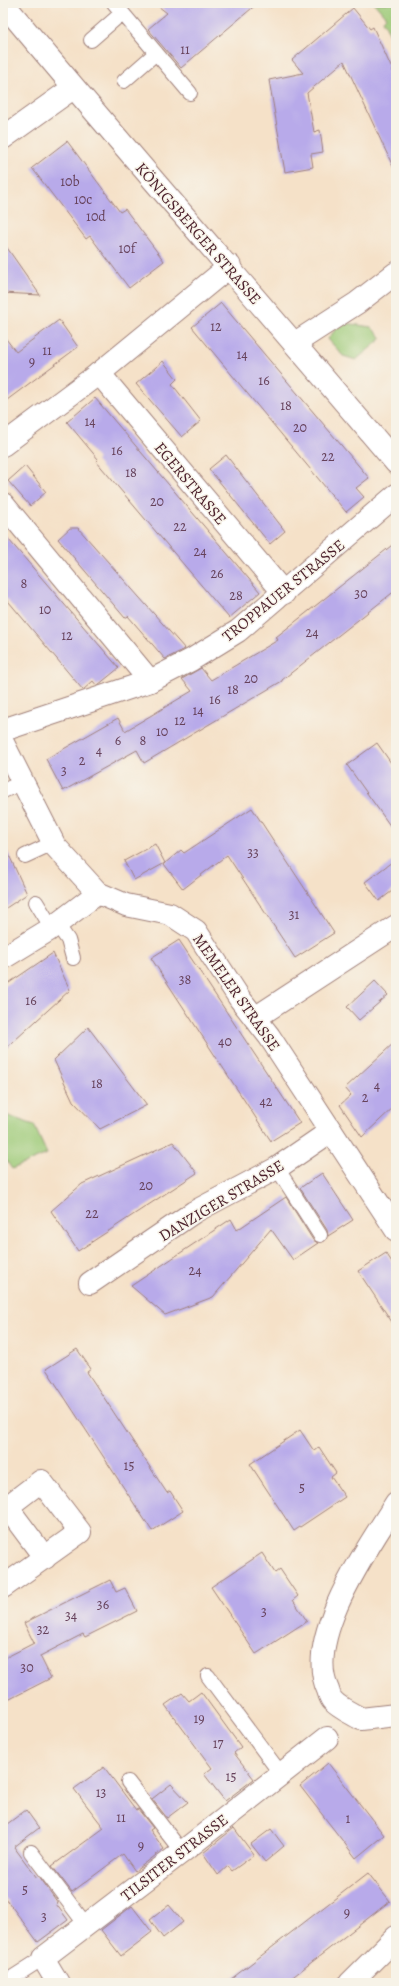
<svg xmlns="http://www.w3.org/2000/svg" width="399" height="1986" font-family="Alegreya,serif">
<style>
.green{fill:#9dca78;stroke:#747452}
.building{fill:#b8aaea}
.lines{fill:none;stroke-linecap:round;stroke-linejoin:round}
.service-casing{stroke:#a0807a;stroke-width:16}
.minor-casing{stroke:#a0807a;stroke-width:24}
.tertiary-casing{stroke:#a0807a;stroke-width:24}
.service{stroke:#fff;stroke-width:14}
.minor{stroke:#fff;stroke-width:22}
.tertiary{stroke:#fff;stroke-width:22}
.labels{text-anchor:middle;stroke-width:3;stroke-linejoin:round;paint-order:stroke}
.number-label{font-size:14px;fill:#66425b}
.street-label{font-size:16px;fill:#4a1f2b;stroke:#f7f3e8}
</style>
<rect width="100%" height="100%" fill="#f7f3e8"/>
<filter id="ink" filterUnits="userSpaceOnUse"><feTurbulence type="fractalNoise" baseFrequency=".025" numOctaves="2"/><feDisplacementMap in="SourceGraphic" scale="8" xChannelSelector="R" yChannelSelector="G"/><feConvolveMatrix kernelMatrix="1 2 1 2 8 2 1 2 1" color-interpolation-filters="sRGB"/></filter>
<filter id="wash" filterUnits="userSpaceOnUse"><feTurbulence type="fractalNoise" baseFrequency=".012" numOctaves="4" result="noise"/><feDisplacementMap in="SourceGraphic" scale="16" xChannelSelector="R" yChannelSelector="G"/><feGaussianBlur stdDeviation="0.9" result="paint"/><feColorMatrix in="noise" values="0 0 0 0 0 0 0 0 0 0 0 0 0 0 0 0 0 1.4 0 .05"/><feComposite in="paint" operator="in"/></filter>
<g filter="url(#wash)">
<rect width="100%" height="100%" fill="#f5e1c8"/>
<g class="green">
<path d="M374 3H396V48L383 20 386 17Z"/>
<path d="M345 323 371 327 382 338 356 360 343 356 328 339 335 330Z"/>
<path d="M3 1114 34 1125 47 1154 12 1169 3 1156Z"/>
</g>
<g id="blocks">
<g class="building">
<path d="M154 3H258L181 68 148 29 167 13Z"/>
<path d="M353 8 370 29 373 27 396 78V173L344 61 307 93 314 132 320 130 323 152 311 154 313 167 285 172 269 80 303 73 292 60Z"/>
<path d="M67 141 120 212 125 209 164 261 129 288 90 236 86 239 32 168Z"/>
<path d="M3 242 40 295 3 293Z"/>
<path d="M221 303 369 478 356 488 364 497 346 512 192 327Z"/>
<path d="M59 320 78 347 3 403V335L16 352Z"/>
<path d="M163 361 177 379 172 384 201 421 182 437 136 384Z"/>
<path d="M95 398 260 592 229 618 96 461 98 459 67 422Z"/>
<path d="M226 455 285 531 270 544 209 469Z"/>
<path d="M25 466 46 492 30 506 8 481Z"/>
<path d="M70 528H78L185 649 165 659 128 616 125 618 58 539Z"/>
<path d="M3 533 119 668 98 685 97 686 93 681 83 690 3 595Z"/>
<path d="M396 542V590L282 680V681L144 763 137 750 63 791 46 759 118 718 125 731 192 691 182 679 201 668 211 680 278 640 276 637Z"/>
<path d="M377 743 396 770V834L347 765Z"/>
<path d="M252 808 334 933 295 958 227 855 183 889 164 864 181 850 184 853Z"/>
<path d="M3 842 27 894 3 910Z"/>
<path d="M155 844 165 863 134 880 124 861Z"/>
<path d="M396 859V888L379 901 365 882Z"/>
<path d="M179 940 300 1123 271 1141 151 958Z"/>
<path d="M53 953 70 990 3 1051V987Z"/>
<path d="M375 981 388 995 359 1020 347 1007Z"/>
<path d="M88 1027 147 1105 100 1129 73 1101 54 1060Z"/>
<path d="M396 1041V1105L362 1137 340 1105 351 1095 345 1088Z"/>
<path d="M173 1142 197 1173 78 1251 51 1211 82 1184Z"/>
<path d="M322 1173 353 1220 328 1236 327 1230 300 1188Z"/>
<path d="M286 1197 313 1240 318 1243 293 1260 271 1229 213 1297 165 1315 131 1286 231 1219 237 1230Z"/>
<path d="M386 1253 396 1268V1328L358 1271Z"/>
<path d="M77 1349 91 1369 87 1372 167 1493 170 1491 183 1511 152 1531 46 1369Z"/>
<path d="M300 1430 314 1451 319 1447 336 1473 331 1477 345 1497 294 1531 250 1464Z"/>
<path d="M262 1553 275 1573 280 1569 298 1596 293 1600 307 1621 256 1654 211 1587Z"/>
<path d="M110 1580 116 1592 125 1588 137 1611 85 1637 83 1634 40 1656 51 1678 8 1700 3 1689V1659L34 1643 24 1623Z"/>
<path d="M201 1692 241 1747 234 1753 254 1779 225 1801 204 1774 212 1768 165 1705 182 1693 189 1701Z"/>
<path d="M328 1763 384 1835 356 1858 300 1786Z"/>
<path d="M104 1767 136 1810 138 1809 153 1828 150 1830 164 1849 135 1871 123 1854 72 1892 52 1866 104 1828 74 1789Z"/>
<path d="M171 1784 188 1802 167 1818 152 1799Z"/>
<path d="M26 1810 39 1828 14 1847 37 1878 39 1876 58 1903 56 1904 68 1920 38 1942 3 1895V1827Z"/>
<path d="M234 1828 254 1855 232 1871 228 1866 218 1875 203 1853Z"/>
<path d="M271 1829 284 1846 265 1862 251 1844Z"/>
<path d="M368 1873 390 1901 353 1930 285 1983H226Z"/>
<path d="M169 1905 183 1922 163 1938 150 1920Z"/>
<path d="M132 1906 152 1932 121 1956 101 1930Z"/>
</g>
</g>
</g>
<g filter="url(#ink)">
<use href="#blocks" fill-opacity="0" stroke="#a0807a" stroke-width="1"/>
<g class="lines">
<defs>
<g id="service">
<path d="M114 3 190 93"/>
<path d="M91 40 122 13"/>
<path d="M124 81 156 53"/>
<path d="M3 791 23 782"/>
<path d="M25 856 53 843"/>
<path d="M36 902 52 928"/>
<path d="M57 924 68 940 73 958"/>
<path d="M277 1168 320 1235"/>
<path d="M208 1676 281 1774"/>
<path d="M128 1782 182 1852"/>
<path d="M31 1852 86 1925"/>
<path d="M4 1983 43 1958"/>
</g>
<g id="minor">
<path d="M3 138 73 88"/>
<path d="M295 343 357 303 396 273"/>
<path d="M99 373 284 593"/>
<path d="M3 445 102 371 230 266"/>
<path d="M3 504 150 681"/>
<path d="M3 730 150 681 191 660 238 631 396 495"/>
<path d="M3 743 55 846 98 893 126 905 170 914 196 931 240 999 269 1036 396 1230"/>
<path d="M3 958 49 930 98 893"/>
<path d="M255 1018 396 926"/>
<path d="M90 1283 194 1212 277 1168 331 1131"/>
<path d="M396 1503C369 1547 303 1638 328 1690 329 1693 330 1698 333 1701 339 1708 353 1714 361 1719L396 1715"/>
<path d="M3 1587 80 1532 41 1481 7 1507 45 1558"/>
<path d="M58 1983 43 1958 182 1852 327 1738"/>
</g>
<g id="tertiary">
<path d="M3 3C132 158 266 309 396 463"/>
<path d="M350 1983 396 1937"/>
</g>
</defs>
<use href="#service" class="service-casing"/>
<use href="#minor" class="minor-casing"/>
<use href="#tertiary" class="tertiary-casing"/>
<use href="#service" class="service"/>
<use href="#minor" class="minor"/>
<use href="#tertiary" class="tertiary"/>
</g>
</g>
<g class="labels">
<g class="number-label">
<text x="185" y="54">11</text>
<text x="70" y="186">10b</text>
<text x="83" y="204">10c</text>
<text x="96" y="221">10d</text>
<text x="127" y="253">10f</text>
<text x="216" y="331">12</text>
<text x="47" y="355">11</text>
<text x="242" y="359">14</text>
<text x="32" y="366">9</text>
<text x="264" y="385">16</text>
<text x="286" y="410">18</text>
<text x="90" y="426">14</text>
<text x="300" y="432">20</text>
<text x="117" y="455">16</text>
<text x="328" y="461">22</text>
<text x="131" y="477">18</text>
<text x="157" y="506">20</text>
<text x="180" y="531">22</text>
<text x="200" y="556">24</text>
<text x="217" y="578">26</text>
<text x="24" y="588">8</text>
<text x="361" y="598">30</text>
<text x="236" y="600">28</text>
<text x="45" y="614">10</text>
<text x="312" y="637">24</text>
<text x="67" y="640">12</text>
<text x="251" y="683">20</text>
<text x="233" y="694">18</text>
<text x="215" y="704">16</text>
<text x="198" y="715">14</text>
<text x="180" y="725">12</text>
<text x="162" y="736">10</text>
<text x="118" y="745">6</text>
<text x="143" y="745">8</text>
<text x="99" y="755">4</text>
<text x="82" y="765">2</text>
<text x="64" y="775">3</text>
<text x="253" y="857">33</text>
<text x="294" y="919">31</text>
<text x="185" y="984">38</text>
<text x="31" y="1005">16</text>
<text x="225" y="1046">40</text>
<text x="97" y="1088">18</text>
<text x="377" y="1090">4</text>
<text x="365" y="1102">2</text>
<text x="266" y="1106">42</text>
<text x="146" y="1190">20</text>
<text x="92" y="1218">22</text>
<text x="195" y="1275">24</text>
<text x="129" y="1470">15</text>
<text x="302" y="1492">5</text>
<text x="103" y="1609">36</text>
<text x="264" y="1616">3</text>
<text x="71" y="1620">34</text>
<text x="43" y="1634">32</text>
<text x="27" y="1672">30</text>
<text x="199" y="1723">19</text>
<text x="218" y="1748">17</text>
<text x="231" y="1781">15</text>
<text x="101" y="1797">13</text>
<text x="121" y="1822">11</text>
<text x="348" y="1823">1</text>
<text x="141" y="1850">9</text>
<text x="25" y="1894">5</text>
<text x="347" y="1917">9</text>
<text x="44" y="1921">3</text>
</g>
<g class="street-label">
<text transform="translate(199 233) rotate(49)" y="6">KÖNIGSBERGER STRASSE</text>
<text transform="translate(191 483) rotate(50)" y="6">EGERSTRASSE</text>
<text transform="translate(283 590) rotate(-39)" y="6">TROPPAUER STRASSE</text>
<text transform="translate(237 992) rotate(55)" y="6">MEMELER STRASSE</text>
<text transform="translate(221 1200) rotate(-31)" y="6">DANZIGER STRASSE</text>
<text transform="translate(174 1857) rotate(-38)" y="6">TILSITER STRASSE</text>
</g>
</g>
<rect width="399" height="1986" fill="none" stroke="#f7f3e8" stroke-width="16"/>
</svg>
